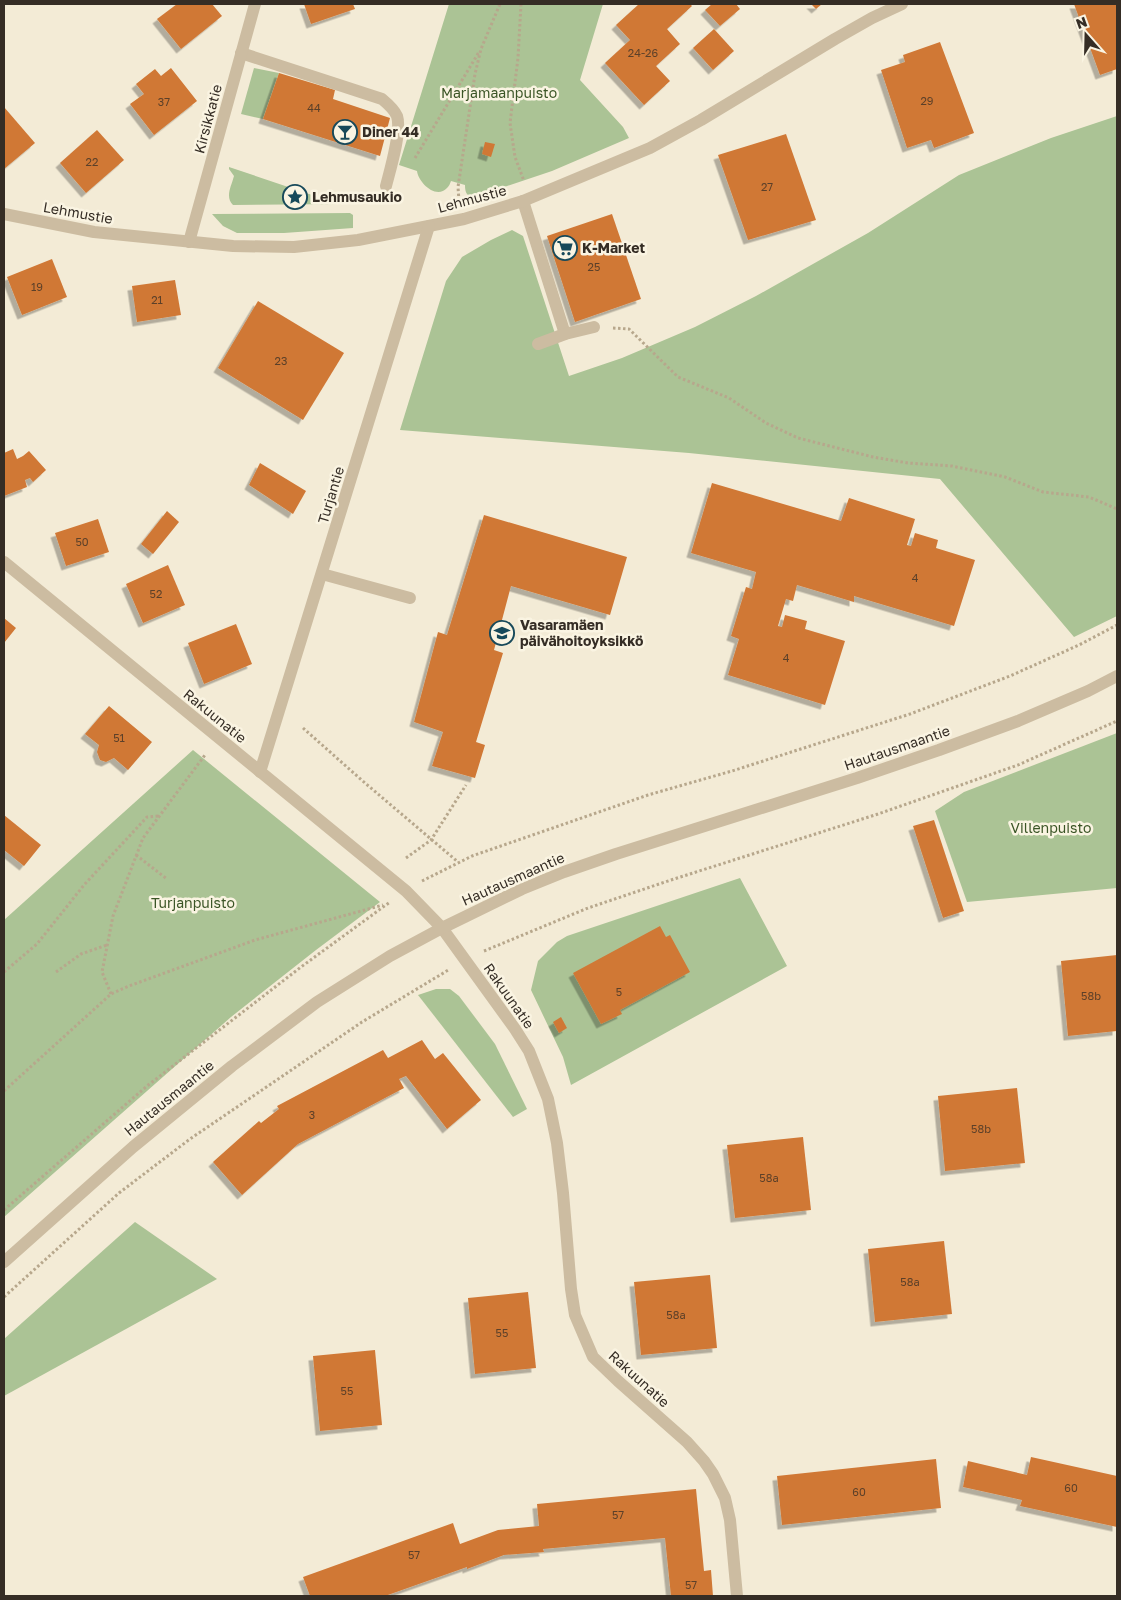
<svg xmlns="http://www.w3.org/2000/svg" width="1121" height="1600" font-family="'Golos Text',sans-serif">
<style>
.green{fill:#abc395}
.building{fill:#d07836;filter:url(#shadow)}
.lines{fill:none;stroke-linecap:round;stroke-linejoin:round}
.path{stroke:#b7a78c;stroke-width:3;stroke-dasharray:2.5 2.5;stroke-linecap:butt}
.service{stroke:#ccbca1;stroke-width:12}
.minor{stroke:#ccbca1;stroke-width:12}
.tertiary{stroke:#ccbca1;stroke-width:12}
.labels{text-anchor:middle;stroke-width:5;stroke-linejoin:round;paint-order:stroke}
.number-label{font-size:11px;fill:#5c4029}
.park-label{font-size:14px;fill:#3b5526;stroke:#faf4e2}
.street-label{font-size:14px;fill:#352d25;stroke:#faf4e2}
.poi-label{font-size:14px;font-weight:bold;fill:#352d25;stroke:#faf4e2;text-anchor:start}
</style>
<defs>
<filter id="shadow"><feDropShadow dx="-4.5" dy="4.5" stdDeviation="0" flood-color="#0004"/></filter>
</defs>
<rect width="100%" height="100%" fill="#f3ebd6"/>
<g class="green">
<path d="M449 4H603L580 80 623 127 629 138 552 171 477 196C468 197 465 195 465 185L451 181C450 184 449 186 447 188 436 200 418 182 417 171L399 165Z"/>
<path d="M254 68 279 73 263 119 241 114Z"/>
<path d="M1117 116V616L1074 637 940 479 689 453 400 430 446 281 462 257 491 240 512 230 523 236 569 376 622 358 695 327 756 296 868 233 959 175 1051 138Z"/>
<path d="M229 167 309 194 344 204 233 205C225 197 231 187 234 176L229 169Z"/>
<path d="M350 213 353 215V228L284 233H237L223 226 212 214Z"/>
<path d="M1117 733V888L967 902 935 811 964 792Z"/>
<path d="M193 750 380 902 316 950 231 1017 4 1217V920Z"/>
<path d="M740 878 787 966 571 1085 563 1057 531 990 538 961 557 942 567 936Z"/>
<path d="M436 989H450L459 996 495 1044 527 1109 513 1117 418 995Z"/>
<path d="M135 1222 217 1279 4 1396V1339Z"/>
</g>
<g class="building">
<path d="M177 4H212L222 16 181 49 157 19Z"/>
<path d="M304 4H353L355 9 311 24Z"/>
<path d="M639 4H690L692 6 667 29 680 44 656 66 670 81 644 105 605 63 630 40 616 25Z"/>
<path d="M712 4H736L740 9 720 26 705 10Z"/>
<path d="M811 4H822L816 9Z"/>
<path d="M1074 4H1117V69L1100 75Z"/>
<path d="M714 29 734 51 713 70 693 48Z"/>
<path d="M940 42 974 133 934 148 931 140 907 148 881 70 905 62 903 55Z"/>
<path d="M171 68 197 101 154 135 130 104 144 94 136 84 155 69 161 76Z"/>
<path d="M279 73 335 90 333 99 390 118 380 156 263 119Z"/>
<path d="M4 107 35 143 4 169Z"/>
<path d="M97 130 124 160 86 193 60 163Z"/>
<path d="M786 134 816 220 748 240 718 155Z"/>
<path d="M485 142 495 144 491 157 482 154Z"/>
<path d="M612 214 641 299 575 322 547 236Z"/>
<path d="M52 259 67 297 22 315 7 277Z"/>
<path d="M175 280 181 315 137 322 132 286Z"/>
<path d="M258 301 344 353 303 420 218 368Z"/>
<path d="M13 449 17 459 23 456 29 451 46 470 33 482 30 478 25 480 27 487 4 496V453Z"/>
<path d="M260 463 306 491 293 514 249 485Z"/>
<path d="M712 483 841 521 849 498 915 519 907 545 911 546 915 533 938 540 936 548 975 560 954 626 854 596V602L797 585 793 601 786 599 778 626 782 627 785 615 807 621 805 629 845 641 825 705 728 675 739 639 731 636 746 587 752 589 756 572 691 553Z"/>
<path d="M167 511 179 522 153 554 141 544Z"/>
<path d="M484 515 627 557 610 615 511 586 494 650 503 653 476 742 485 745 475 778 432 766 443 732 414 722 438 632 447 635Z"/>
<path d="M98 519 109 552 66 566 55 533Z"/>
<path d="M168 565 185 605 143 623 126 584Z"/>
<path d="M4 618 16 628 4 643Z"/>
<path d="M236 624 252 664 204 684 188 643Z"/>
<path d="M109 706 152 742 128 770 114 758 106 762 100 760 97 752 99 745 85 734Z"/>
<path d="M4 815 41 845 24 866 4 850Z"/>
<path d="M934 820 964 911 943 918 913 826Z"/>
<path d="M660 926 666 937 670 935 690 972 620 1010 622 1014 601 1024 573 973Z"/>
<path d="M1117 955V1031L1068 1036 1061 961Z"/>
<path d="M561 1017 567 1028 559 1033 553 1022Z"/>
<path d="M422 1040 435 1059 443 1053 481 1100 447 1129 406 1076 399 1079 404 1088 298 1144 242 1195 213 1162 259 1121 261 1123 279 1109 277 1106 383 1050 388 1058Z"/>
<path d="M1017 1088 1025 1163 945 1171 938 1096Z"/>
<path d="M803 1137 811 1210 735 1218 727 1145Z"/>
<path d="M944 1241 952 1314 875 1322 868 1249Z"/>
<path d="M710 1275 717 1348 641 1355 634 1282Z"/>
<path d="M528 1292 536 1368 475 1374 468 1298Z"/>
<path d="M375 1350 382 1425 320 1431 313 1356Z"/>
<path d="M1031 1457 1117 1476V1527L1020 1506 1022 1500 963 1487 968 1461 1027 1475Z"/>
<path d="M936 1459 941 1508 782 1525 777 1476Z"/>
<path d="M696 1489 704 1571 711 1570 713 1596H671L665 1538 543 1549 544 1552 504 1555 467 1569V1567L385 1596H310L303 1577 453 1523 460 1544 498 1530 539 1526 537 1504Z"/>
</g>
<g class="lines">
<g class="path">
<path d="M521 4 518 58 510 123 515 157 524 181"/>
<path d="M415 158 479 52"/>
<path d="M459 201 458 187 475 74 481 49 500 4"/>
<path d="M613 328 629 329 678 377 729 398 766 423 798 438 873 457 908 463 952 466 1005 477 1043 492 1089 497 1117 509"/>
<path d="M303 728 365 783 458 862"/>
<path d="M136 855 167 879"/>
<path d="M406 858 431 840 466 785"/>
<path d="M422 881 472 856 648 795 732 771 910 714 1010 676 1079 645 1117 625"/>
<path d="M484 951 588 908 671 880 878 814 1018 765 1117 721"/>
<path d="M4 972 37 944 84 885 147 817 158 816"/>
<path d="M56 972 81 954 107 945"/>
<path d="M111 994 102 972 113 916 143 838 205 755"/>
<path d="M4 1091 111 994 129 986 255 940 383 905"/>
<path d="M4 1210 147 1086 301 967 390 902"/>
<path d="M4 1297 119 1193 190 1139 362 1022 450 969"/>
</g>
<g class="service">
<path d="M241 53 382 99C388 104 394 109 397 116 402 131 390 170 386 186"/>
<path d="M523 201 565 334"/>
<path d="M538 344 565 334 594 327"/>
<path d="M322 574 410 598"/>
</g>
<g class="minor">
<path d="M4 214 94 232 233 246 294 247 358 240 464 219 523 201 650 148 701 120 835 39 872 18 902 4"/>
<path d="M189 242 255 4"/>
<path d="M4 562 406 891 442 928 515 1029 529 1051 548 1099 557 1143 563 1193 571 1289 575 1315 593 1357 618 1381 687 1442 704 1461 713 1474 725 1498 730 1520 737 1596"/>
<path d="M260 772 429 226"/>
</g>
<path class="tertiary" d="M4 1262 133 1147 232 1066 317 1002 390 956 442 928 522 889 564 872 616 854 857 778 939 750 1018 721 1088 691 1117 676"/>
</g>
<defs>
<symbol id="bar-ring" viewBox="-11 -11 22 22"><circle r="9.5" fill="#faf4e2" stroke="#17495a" stroke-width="1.5"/><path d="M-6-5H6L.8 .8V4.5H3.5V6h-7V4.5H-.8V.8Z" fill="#17495a"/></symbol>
<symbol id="sight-ring" viewBox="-11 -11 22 22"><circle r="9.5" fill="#faf4e2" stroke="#17495a" stroke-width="1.5"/><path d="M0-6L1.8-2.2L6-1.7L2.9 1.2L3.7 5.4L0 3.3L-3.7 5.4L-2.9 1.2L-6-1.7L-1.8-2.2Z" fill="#17495a"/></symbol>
<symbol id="supermarket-ring" viewBox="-11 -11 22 22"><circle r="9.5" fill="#faf4e2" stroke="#17495a" stroke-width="1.5"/><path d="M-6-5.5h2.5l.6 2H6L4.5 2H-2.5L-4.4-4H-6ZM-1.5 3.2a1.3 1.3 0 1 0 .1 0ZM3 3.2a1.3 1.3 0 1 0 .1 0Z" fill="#17495a"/></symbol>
<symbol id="school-ring" viewBox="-11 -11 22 22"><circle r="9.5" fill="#faf4e2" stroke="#17495a" stroke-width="1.5"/><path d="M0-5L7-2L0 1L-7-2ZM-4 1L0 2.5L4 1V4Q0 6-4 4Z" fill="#17495a"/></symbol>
</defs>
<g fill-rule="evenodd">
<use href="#bar-ring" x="331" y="118" width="28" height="28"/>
<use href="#sight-ring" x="281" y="183" width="28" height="28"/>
<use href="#supermarket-ring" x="551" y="234" width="28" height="28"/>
<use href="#school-ring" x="488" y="619" width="28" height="28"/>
</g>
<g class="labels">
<g class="number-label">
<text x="643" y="57">24-26</text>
<text x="927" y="105">29</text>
<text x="164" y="106">37</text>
<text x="314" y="112">44</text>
<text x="92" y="166">22</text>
<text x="767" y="191">27</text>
<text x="594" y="271">25</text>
<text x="37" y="291">19</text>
<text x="157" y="304">21</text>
<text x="281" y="365">23</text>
<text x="82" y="546">50</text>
<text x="915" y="582">4</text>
<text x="156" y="598">52</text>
<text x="786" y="662">4</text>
<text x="119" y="742">51</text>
<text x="619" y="996">5</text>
<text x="1091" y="1000">58b</text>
<text x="312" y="1119">3</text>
<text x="981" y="1133">58b</text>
<text x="769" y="1182">58a</text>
<text x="910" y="1286">58a</text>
<text x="676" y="1319">58a</text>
<text x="502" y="1337">55</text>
<text x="347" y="1395">55</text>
<text x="1071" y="1492">60</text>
<text x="859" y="1496">60</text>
<text x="618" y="1519">57</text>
<text x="414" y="1559">57</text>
<text x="691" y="1589">57</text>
</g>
<g class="park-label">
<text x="499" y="98">Marjamaanpuisto</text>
<text x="1051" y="833">Villenpuisto</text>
<text x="193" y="908">Turjanpuisto</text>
</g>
<g class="street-label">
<text transform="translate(208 119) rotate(-75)" y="5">Kirsikkatie</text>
<text transform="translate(472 199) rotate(-15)" y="5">Lehmustie</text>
<text transform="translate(78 213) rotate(10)" y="5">Lehmustie</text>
<text transform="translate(331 495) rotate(-73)" y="5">Turjantie</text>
<text transform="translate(215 716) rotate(39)" y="5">Rakuunatie</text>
<text transform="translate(897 748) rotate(-19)" y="5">Hautausmaantie</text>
<text transform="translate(513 879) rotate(-24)" y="5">Hautausmaantie</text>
<text transform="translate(509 996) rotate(55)" y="5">Rakuunatie</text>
<text transform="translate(169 1098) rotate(-39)" y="5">Hautausmaantie</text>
<text transform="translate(639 1379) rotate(42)" y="5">Rakuunatie</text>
</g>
<g class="poi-label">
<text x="362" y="137">Diner 44</text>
<text x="312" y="202">Lehmusaukio</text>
<text x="582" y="253">K-Market</text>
<text x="520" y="630">Vasaramäen<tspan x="520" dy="16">päivähoitoyksikkö</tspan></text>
</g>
</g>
<rect width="1121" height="1600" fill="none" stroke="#352d25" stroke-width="10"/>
<g transform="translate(1086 35) rotate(340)" stroke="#faf4e2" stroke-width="4" paint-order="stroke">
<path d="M0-4L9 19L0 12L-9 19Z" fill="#352d25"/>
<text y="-8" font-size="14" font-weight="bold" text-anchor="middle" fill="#352d25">N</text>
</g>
</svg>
